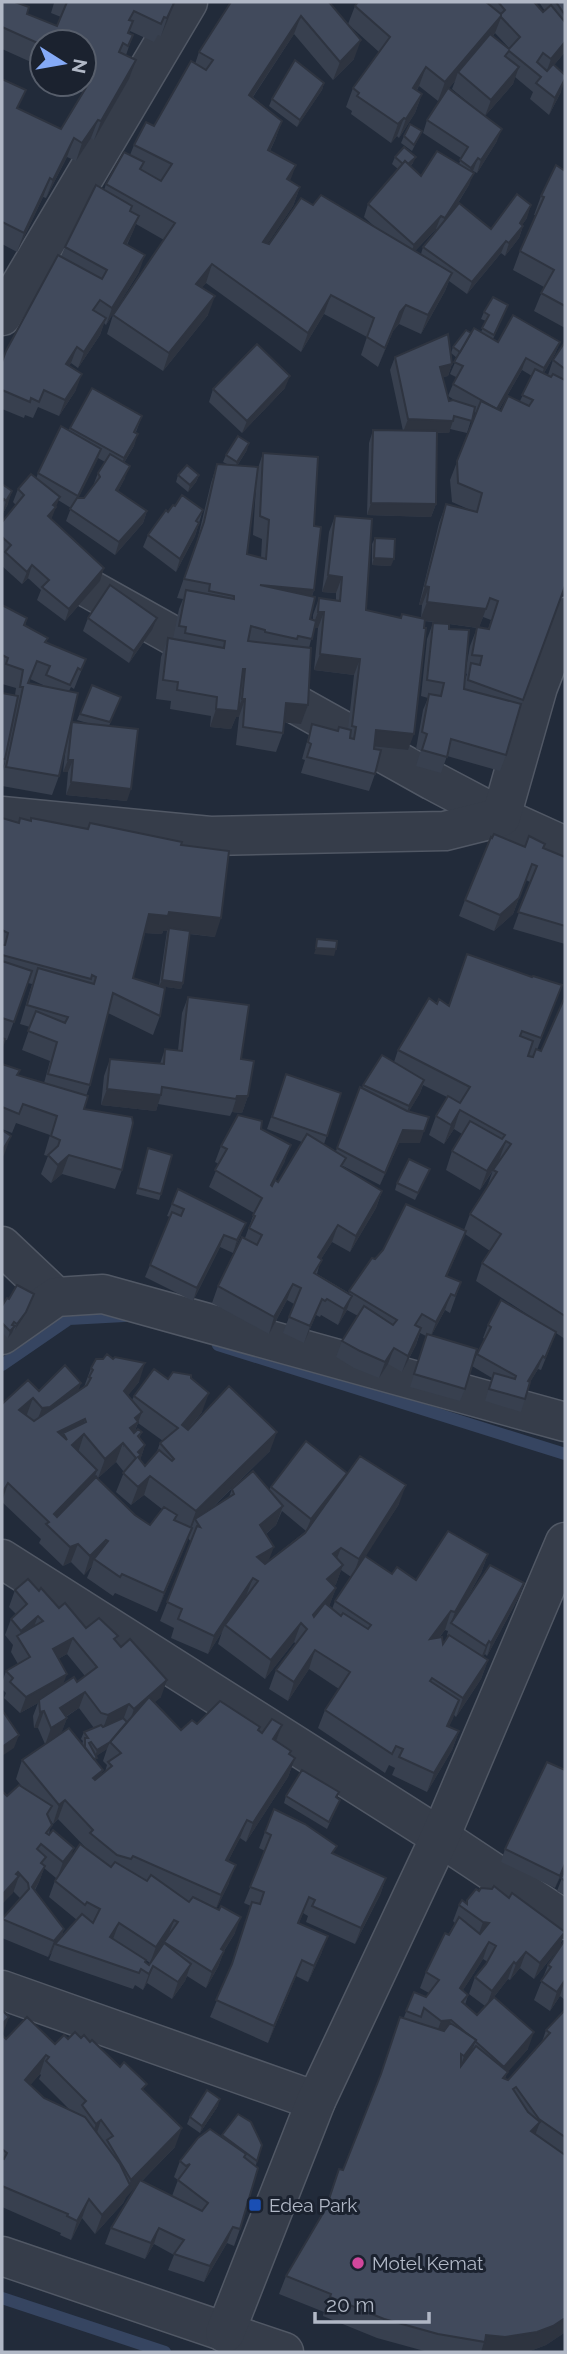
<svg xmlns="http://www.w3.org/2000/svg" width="567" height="2354" font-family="Raleway,sans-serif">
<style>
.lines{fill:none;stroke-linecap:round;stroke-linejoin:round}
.stream{stroke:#364561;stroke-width:12}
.minor-casing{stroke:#515865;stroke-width:41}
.minor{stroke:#363d4a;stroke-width:38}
.wall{fill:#38404f;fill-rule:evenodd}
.shaded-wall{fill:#2e3440}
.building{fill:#414a5c;stroke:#2e3440;stroke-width:2;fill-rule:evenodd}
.transit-dot{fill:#1a4fb4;stroke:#1b222f;stroke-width:2.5}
.hotel-dot{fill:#d1479c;stroke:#1b222f;stroke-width:2.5}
.labels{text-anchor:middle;stroke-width:6;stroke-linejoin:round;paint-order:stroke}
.poi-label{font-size:19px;fill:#b1b8c6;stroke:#1b222f;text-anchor:start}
</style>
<rect width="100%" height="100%" fill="#222b3a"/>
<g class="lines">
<g class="stream">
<path d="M218 1345 565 1454"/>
<path d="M2 1365 69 1319 124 1316"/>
<path d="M2 2298 165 2352"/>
</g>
<defs>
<g id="minor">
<path d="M2 316 188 2"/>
<path d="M2 540 433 781 501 817 565 846"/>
<path d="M2 816 210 836 445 831 501 817 538 687 565 617"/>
<path d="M2 1246 56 1297"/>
<path d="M2 1335 56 1297 103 1294 565 1422"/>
<path d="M2 1559 440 1837 565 1920"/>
<path d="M2 1990 316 2101"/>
<path d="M2 2256 284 2352"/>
<path d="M225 2333 316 2101 440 1837 565 1542"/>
</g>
</defs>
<use href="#minor" class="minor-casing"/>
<use href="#minor" class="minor"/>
</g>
<g class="wall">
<path d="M2 2 27 14 57 26 61 17 51 13 54 3 50 2H172L167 22 161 36 158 35 154 42 130 31 129 33 133 35 126 55 136 60 129 79 94 140 91 138 76 161 67 157 46 198 43 197 17 252 2 244V79L18 109 61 129 83 93 69 84H84V42H42V67L2 49Z"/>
<path d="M329 2 354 59 333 80 294 34 253 97 282 121 275 140 270 151 290 181 300 187 293 206 268 243 269 244 313 205 375 227 364 217 368 204 398 169 392 164 395 157 413 163 410 167 421 176 459 164 461 158 423 133 427 120 446 91 438 101 419 86 417 90 422 94 415 113 399 138 397 136 391 143 351 114 352 111 346 107 353 88 379 52 348 24 355 6 358 2H534L543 12 545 11 539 2H565V52L554 65 561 92 549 115 530 99 533 92 515 77 513 84 485 116 497 141 477 173 473 171 472 172 469 185 455 208 491 229 527 218 522 225 523 226 519 238 505 256 501 253 467 294 449 281 445 291 421 334 399 324 393 331 378 367 361 355 367 337 324 314 301 352 206 283 201 288 208 315 163 371 107 334 113 315 164 240 136 224 127 245 139 272 106 325 104 323 100 335 78 368 71 363 69 366 76 390 59 416 38 407 33 418 25 415 24 418 2 409V362L61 257 65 247 104 190 106 184 130 155 134 145 154 126 195 64 199 52ZM495 33 510 49 493 36ZM455 81 452 89 481 113 449 88ZM436 229H437L423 247 421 254 415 251Z"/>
<path d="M324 83 322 90 297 127 269 106 272 99Z"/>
<path d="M404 136 419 137 412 151 401 143Z"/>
<path d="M565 171V328L534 311 544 287 513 270 520 251 536 215H534L541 196Z"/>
<path d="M508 305 493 339 498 342H560L555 354 544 373 548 375 553 360 565 342V586L519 710 506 755 500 771 447 756 441 773 416 766 421 750 416 749 423 710 428 698 421 696 427 639 433 623H442L424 621 408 750 374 747 375 774 369 791 301 773 305 760 302 759 312 724 338 731 348 729 354 675 314 670 318 628H314L309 648 308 705 301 724 284 722 283 733 276 752 236 745 239 717H236L231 729 210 727 211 716 170 709 171 701 156 699 161 657 168 638 173 639 179 609 183 599 177 598 197 541 211 483 217 464 229 465 223 462 226 455 247 450 237 466 258 468 263 453 314 526V590L312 596 310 619 313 620V615L319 598 336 600V593L322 592 329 532 335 516 366 610 401 618 402 614 421 618 422 605H419L439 523 446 504 475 512 452 502 450 480 476 413 474 411 467 433 450 429 449 433H437L436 504 431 517 367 515 369 443 373 430 403 431 390 370 395 357 452 364 448 376 443 377 449 401H456L448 396 456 377 450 374 457 358 451 353 453 347 471 333 481 332 486 321 481 319 484 312ZM522 370 532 376 520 401 501 411 499 410ZM256 486 253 535 262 539 261 558 247 554ZM483 617 491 620 488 629 479 627ZM449 624 477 628 470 646 465 673 467 674 464 682 449 629Z"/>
<path d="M285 388 242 433 209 402 213 389Z"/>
<path d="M142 416 136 432 134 446 124 463 125 478 118 491 147 511 143 523 115 555 66 521 71 508 58 500 51 519 100 581 65 621 37 600 41 590 28 578 22 584 2 566V561L4 555 2 553V522L16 505 13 502 18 489 36 479 38 473 70 428ZM98 458 105 462 98 473 93 486 84 498H78Z"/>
<path d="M178 475H199L196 482 188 492 176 482Z"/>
<path d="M2 484 8 504 2 515Z"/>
<path d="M175 506 203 510 195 536 176 572 143 547 148 535 168 512Z"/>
<path d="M375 538 391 566 372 565V544Z"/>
<path d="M2 605 27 618 25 626 48 638 46 643 86 659 74 689 71 687 69 691 71 726 91 724 77 720 92 685 121 697 109 726 127 801 66 795 68 772H63L66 745 59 776 52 795 2 786V775L5 761 2 769V693L15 695 16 688 2 684ZM30 679 43 685 42 686 29 683Z"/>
<path d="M88 618 152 630 129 663 83 631Z"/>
<path d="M2 818 18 823 20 818 30 821 88 829 90 823 181 845 215 937 189 934 183 983 181 989 159 986 160 1016 153 1035 108 1013 90 1085 86 1096 84 1109 122 1170 115 1189 62 1174 51 1183 41 1174 48 1156 44 1155 50 1135 16 1123 12 1133 2 1129V1064L18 1075 44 1083 50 1061 22 1050 30 1027 20 1024 32 984 28 983 7 1040H5L2 1048ZM163 931H167L159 986 133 978 145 933 162 934Z"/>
<path d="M525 847 543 849 565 857V944L513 929 530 882 526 880 513 914 494 931 459 916 465 900Z"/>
<path d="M532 977 562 985 537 1050 541 1051 565 1000V1339L556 1333 541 1370 538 1369 530 1382 521 1412 485 1401 492 1378 472 1366 477 1354 485 1339 483 1338 488 1325 545 1326 476 1281 482 1263 490 1251 465 1234 447 1276 461 1282 450 1313 445 1310 431 1336 465 1389 460 1401 410 1387 426 1336 420 1333 416 1345 402 1372 388 1364 379 1378 354 1368 336 1357 342 1341 358 1316 347 1310 338 1325 321 1315 320 1317 316 1315 304 1343 283 1333 294 1304 287 1300 269 1334 212 1303 218 1286 245 1238 254 1213 209 1187 219 1164 215 1162 221 1146 261 1129 285 1161 275 1180 278 1182 302 1142 267 1129 286 1074 341 1093 324 1144 336 1151 360 1087 362 1088 363 1085 394 1062 398 1050 437 1004 449 1006ZM423 1085 447 1097 436 1116 429 1135 444 1144 454 1129 462 1134 452 1151 446 1170 480 1190 500 1160 493 1170 487 1187 470 1214 464 1230 375 1259 349 1293 317 1274 321 1259 332 1242 350 1252 376 1208 382 1191 343 1167V1166L380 1185 399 1143H420L409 1111 420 1093Z"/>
<path d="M188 997 241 1059 248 1096 242 1113 232 1112 230 1116 158 1104 156 1111 101 1105 104 1076 110 1059 160 1064 165 1049 178 1050 182 1013Z"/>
<path d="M148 1148 161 1194 159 1200 136 1194Z"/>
<path d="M430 1169 415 1200 395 1190 397 1183Z"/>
<path d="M178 1189 241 1235 233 1253 220 1247 193 1301 145 1277 170 1217 167 1216Z"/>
<path d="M32 1301 23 1318 15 1330H14L12 1333 8 1338 2 1333V1306Z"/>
<path d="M91 1368 139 1382 128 1395 132 1400 134 1396 168 1379 191 1378 202 1412 188 1430 270 1451 211 1509 229 1497 232 1489 269 1490 271 1487 347 1473 399 1504 365 1556 392 1574 416 1580 488 1554 481 1573 461 1609 524 1583 520 1595 487 1656 485 1654 482 1657 488 1660 481 1679 456 1717 454 1715 449 1726 459 1731 452 1750 427 1792 392 1775 395 1768 389 1765 385 1773 318 1728 325 1710 339 1689 309 1669 288 1701 269 1689 276 1670 296 1644 294 1642 265 1679 218 1644 222 1632 208 1654 171 1638 174 1628 160 1621 191 1542 188 1538 157 1612 115 1593 113 1596 87 1578 92 1566 84 1575 71 1562 63 1566 39 1543 41 1539 2 1502V1404L39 1391 79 1390 84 1387ZM138 1423 163 1441 160 1443 156 1454 145 1466 140 1460 145 1445 139 1438 142 1432 135 1431ZM116 1462 124 1472 116 1492 131 1505 144 1495 162 1509 150 1525 135 1515 94 1478 96 1475 98 1478ZM282 1511 306 1531 268 1561 266 1534 276 1525ZM341 1570 351 1577 335 1601 332 1609 329 1606 336 1588 334 1586 336 1584ZM445 1630 448 1631 447 1635 448 1636 443 1644 439 1638Z"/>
<path d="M15 1590 39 1591 59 1608 86 1628 118 1636 116 1641 161 1697 154 1702 181 1730 197 1724 260 1727 259 1731 262 1733 282 1725 276 1741 295 1758 288 1777 246 1842 240 1838 228 1861 229 1883 216 1909 235 1933 224 1951 218 1967 206 1988 187 1976 185 1981 172 1999 147 1983 143 1990 135 1985 133 1989 49 1960 52 1952 48 1957 2 1938V1919L20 1898 13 1891 2 1904V1791L7 1796 23 1788 16 1779 22 1760 45 1744 38 1728H34L33 1716 38 1703 20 1713 4 1698 6 1693 2 1689V1683L6 1671 18 1664 11 1652 13 1645 5 1635 11 1619 16 1614 9 1607ZM67 1654 85 1676 77 1682 63 1684 58 1659ZM79 1708 94 1728 84 1732 81 1739 83 1741 82 1744 61 1733 67 1718 66 1717ZM107 1749 103 1761 107 1765 105 1772 101 1775 103 1770 96 1761V1756ZM58 1819 85 1847 72 1856 49 1835 51 1821 53 1824ZM44 1868 56 1878 49 1897 77 1920 61 1938 64 1929 35 1890 39 1882ZM168 1936 149 1965 145 1963 146 1960 150 1963Z"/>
<path d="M565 1770V1867L555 1888 501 1862 505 1849Z"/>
<path d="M286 1796 337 1807 327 1829 284 1803Z"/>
<path d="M265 1832 334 1854 386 1878 380 1895 355 1944 306 1922 308 1916 303 1913 299 1923 322 1952 308 1982 296 1976 268 2043 210 2017 230 1969 251 1906 244 1903 265 1851 259 1848Z"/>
<path d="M565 1870V1895L557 1891Z"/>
<path d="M479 1891 509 1898 565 1932 559 1948 534 1979 520 1968 510 1980 508 1979 494 1997 528 2049 507 2072 505 2079 508 2080 542 2042 546 2030 565 2010V2330L564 2333 546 2345 530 2351 521 2352H428L377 2338 323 2316 324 2312 279 2294 286 2276 324 2211 339 2169 343 2170 414 1992 426 1997 429 1993 420 1988 426 1972 455 1923 453 1921 459 1905 466 1903 467 1900ZM483 1959 488 1962 475 1977 469 1994 485 2006 477 2015 465 2005 468 1995 463 1990Z"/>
<path d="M565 1940V2000L560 1996 550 2011 534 2000 548 1965Z"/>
<path d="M2 2010V2035L6 2039 55 2044 68 2039 144 2091 175 2147 142 2181 172 2196 178 2180 174 2177 180 2161 222 2137V2135L257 2161 240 2229 234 2246 227 2243 204 2282 168 2270 174 2255 154 2244 145 2259 105 2244 111 2228 137 2185 126 2197 123 2203 95 2234 82 2218 71 2240 60 2235 61 2233 2 2207ZM40 2074 41 2075 39 2079 70 2110 44 2098 30 2085Z"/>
<path d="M218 2106 200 2133 187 2124 190 2117Z"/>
</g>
<g class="shaded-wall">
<path d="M174 3 167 22 161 36 167 18Z"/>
<path d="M502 15 495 33 460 74 458 72 455 81 438 101 445 82Z"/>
<path d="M301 16 294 34 242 113 249 95Z"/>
<path d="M361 40 354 59 333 80 340 62Z"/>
<path d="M565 42V52L545 76 551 59Z"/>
<path d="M136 60 129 79 94 140 101 121Z"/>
<path d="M426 67 419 86 406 106 413 88Z"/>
<path d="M519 67 513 84 485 116 491 100Z"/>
<path d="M565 79 561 92 549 115 555 98Z"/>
<path d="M324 83 322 90 297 127 300 120Z"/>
<path d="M422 94 415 113 399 138 406 119Z"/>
<path d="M404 118 397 136 391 143 398 124Z"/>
<path d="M98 120 91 138 76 161 82 143Z"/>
<path d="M282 121 275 140 261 169 268 150Z"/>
<path d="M502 129 497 141 477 173 481 160Z"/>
<path d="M74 138 67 157 46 198 53 180Z"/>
<path d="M416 157 413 163 404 173 406 166Z"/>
<path d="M478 158 473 171 467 180 471 168Z"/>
<path d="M296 165 289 184 287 179Z"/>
<path d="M474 173 469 185 440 231 445 218Z"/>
<path d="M50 178 43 197 17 252 24 233Z"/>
<path d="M300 187 293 206 256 261 263 242Z"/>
<path d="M531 205 527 218 515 235 520 223Z"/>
<path d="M139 216 133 232 118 260 124 243Z"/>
<path d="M441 216 436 229 409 257 414 245Z"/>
<path d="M523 226 519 238 505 256 509 243Z"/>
<path d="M506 241 501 253 467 294 472 282Z"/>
<path d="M145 255 139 272 106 325 112 308Z"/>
<path d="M212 264 206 283 189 303 196 284Z"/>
<path d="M452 273 445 291 421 334 428 315Z"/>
<path d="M331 295 324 314 301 352 308 333Z"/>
<path d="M215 296 208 315 163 371 169 353Z"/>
<path d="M406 305 399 324 393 331 378 367 400 312Z"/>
<path d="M106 318 100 335 78 368 84 352Z"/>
<path d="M560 342 555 354 540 380 544 368Z"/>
<path d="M77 347 71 363 60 380 66 364Z"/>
<path d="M526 358 522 370 492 422 497 409Z"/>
<path d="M452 364 448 376 435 379 440 367Z"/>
<path d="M82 374 76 390 59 416 65 400Z"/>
<path d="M290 376 285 388 242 433 247 421Z"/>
<path d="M408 419 453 421 449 433 403 432Z"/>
<path d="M138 434 134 446 119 471 124 458Z"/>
<path d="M249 443 247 450 235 469 237 462Z"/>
<path d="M101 449 97 461 73 509 78 496Z"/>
<path d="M130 466 125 478 112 503 116 490Z"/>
<path d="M199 475 196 482 188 492 190 485Z"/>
<path d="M12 491 8 504 2 515 6 501Z"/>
<path d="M60 497 51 520 44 528 53 505Z"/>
<path d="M371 503 436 504 431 517 367 515Z"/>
<path d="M147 511 143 523 115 555 119 542Z"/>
<path d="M199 523 195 536 176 572 180 559Z"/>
<path d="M374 558 394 559 391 566 372 565Z"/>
<path d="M32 565 28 578 22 584 27 572Z"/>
<path d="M104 568 100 581 65 621 69 609Z"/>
<path d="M328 575 342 577 336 593 322 592Z"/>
<path d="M260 585 314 590 307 609Z"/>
<path d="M425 586 429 587 422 605H419Z"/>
<path d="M490 598 479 628 420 620 427 602Z"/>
<path d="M318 612H324L318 628H312Z"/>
<path d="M157 618 152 630 129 663 134 651Z"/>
<path d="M320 654 360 659 354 675 314 670Z"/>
<path d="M242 699H245L239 717H236L231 729 210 727 216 709 237 711Z"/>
<path d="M286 703 308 705 301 724 279 722Z"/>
<path d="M376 730 414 734 408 750 370 746Z"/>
<path d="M68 760H73L68 772H63Z"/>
<path d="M71 782 131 789 127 801 66 795Z"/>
<path d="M519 898 513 914 494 931 500 915Z"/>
<path d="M169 912 221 918 215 937 168 931 169 928 167 931H163L162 934 143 933 149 914Z"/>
<path d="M316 948 336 949 334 956 314 954Z"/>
<path d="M162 980 183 983 181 989 159 986Z"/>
<path d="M424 1080 420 1093 405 1118 409 1106Z"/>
<path d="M107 1089 161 1095 156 1111 101 1105Z"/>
<path d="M237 1096H248L242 1113 232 1112Z"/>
<path d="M460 1110 454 1129 444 1144 451 1125Z"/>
<path d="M403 1130 424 1131 420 1143H399L380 1185Z"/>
<path d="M11 1136 4 1155 2 1158V1151Z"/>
<path d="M506 1141 499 1160 480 1190 487 1171Z"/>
<path d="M291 1145 285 1161 265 1201 271 1185Z"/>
<path d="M69 1155 62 1174 51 1183 58 1165Z"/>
<path d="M382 1191 376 1208 350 1252 356 1236Z"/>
<path d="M246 1223 241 1235 233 1253 237 1240Z"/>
<path d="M338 1225 332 1242 312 1273 318 1257Z"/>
<path d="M466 1231 460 1247 440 1292 446 1276Z"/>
<path d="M224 1235 220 1247 193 1301 197 1288Z"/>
<path d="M293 1284 287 1300 269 1334 274 1317Z"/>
<path d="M34 1294 23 1318 15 1330 17 1324Z"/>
<path d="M451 1294 445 1310 430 1338 436 1322Z"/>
<path d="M352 1296 346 1312 338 1325 344 1309Z"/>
<path d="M322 1299 316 1315 304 1343 310 1326Z"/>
<path d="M15 1326 12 1333 8 1338 10 1331Z"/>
<path d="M421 1328 416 1345 402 1372 408 1356Z"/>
<path d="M394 1348 388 1364 379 1378 385 1362Z"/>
<path d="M543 1356 538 1369 523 1394 528 1381Z"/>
<path d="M145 1363 139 1382 117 1409 124 1391Z"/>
<path d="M81 1383 75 1402 35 1426 42 1408Z"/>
<path d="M209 1393 202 1412 175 1444 182 1425Z"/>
<path d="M33 1398 26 1417 19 1410Z"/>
<path d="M142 1412 131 1441 123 1447 130 1428 135 1418Z"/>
<path d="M85 1419 78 1438 67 1440 63 1433 57 1448 58 1432Z"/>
<path d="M277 1432 270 1451 197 1522 195 1519 192 1527 189 1530 196 1511Z"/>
<path d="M84 1434 78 1453 72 1445Z"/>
<path d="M123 1443 116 1462 98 1478 105 1459Z"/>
<path d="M145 1445 139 1464 138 1452Z"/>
<path d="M97 1470 91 1489 51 1529 54 1514Z"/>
<path d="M347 1473 306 1531 311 1519Z"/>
<path d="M150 1476 144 1495 131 1505 138 1487Z"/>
<path d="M8 1483 2 1502V1493Z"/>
<path d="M406 1485 399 1504 352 1578 359 1559Z"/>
<path d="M283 1506 276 1525 253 1544 260 1525Z"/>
<path d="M192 1528 185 1547 157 1612 164 1593Z"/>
<path d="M106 1540 99 1559H94L92 1566 84 1575 90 1556Z"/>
<path d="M78 1544 71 1562 63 1566 70 1547Z"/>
<path d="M274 1547 267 1565 257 1557Z"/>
<path d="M341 1548 334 1566 333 1554Z"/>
<path d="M488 1554 481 1573 452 1624 451 1623 448 1631 455 1612Z"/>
<path d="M343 1565 336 1584 321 1597 327 1579Z"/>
<path d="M253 1578 246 1596 225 1625 222 1632 208 1654 214 1636Z"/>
<path d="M524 1583 520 1595 487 1656 491 1643Z"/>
<path d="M336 1588 329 1607 306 1634 313 1615Z"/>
<path d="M451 1611 445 1630 423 1657 430 1639Z"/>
<path d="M38 1616 32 1632 19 1638 21 1631Z"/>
<path d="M301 1623 294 1642 265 1679 271 1660Z"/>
<path d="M73 1638 67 1654 47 1665 53 1649Z"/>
<path d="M489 1641 485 1654 481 1658 486 1646Z"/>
<path d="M315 1650 309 1669 288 1701 294 1682Z"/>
<path d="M488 1660 481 1679 456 1717 463 1698Z"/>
<path d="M67 1674 61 1690 39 1700 38 1703 20 1713 26 1697Z"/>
<path d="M167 1680 161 1697 128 1726 134 1709Z"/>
<path d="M85 1692 79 1708 54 1724 60 1708Z"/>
<path d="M459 1700 453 1719 440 1744 447 1726Z"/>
<path d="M129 1704 123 1720 102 1731 108 1715Z"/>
<path d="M44 1711 38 1728H34L40 1712Z"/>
<path d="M67 1718 61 1734 45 1745 51 1728Z"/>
<path d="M282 1725 275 1744 273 1739Z"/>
<path d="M459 1731 452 1750 427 1792 434 1773Z"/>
<path d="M19 1735 14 1748 2 1756V1747Z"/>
<path d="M110 1742 107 1749 95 1757 97 1750Z"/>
<path d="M295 1758 288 1777 246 1842 253 1823Z"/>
<path d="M103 1770 96 1788 93 1778Z"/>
<path d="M65 1800 58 1819 53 1824 59 1805Z"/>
<path d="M247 1820 240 1838 219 1879 226 1860Z"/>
<path d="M74 1848 69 1865 57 1879 63 1862Z"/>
<path d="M565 1864V1867L555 1888Z"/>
<path d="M236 1865 229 1883 214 1914 221 1895Z"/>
<path d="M45 1866 39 1882 26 1903 32 1887Z"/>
<path d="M18 1872 14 1881 19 1876 13 1893 2 1904V1895Z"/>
<path d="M386 1878 380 1895 355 1944 361 1928Z"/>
<path d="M241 1917 235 1933 215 1965 221 1949Z"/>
<path d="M174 1920 168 1936 150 1963 156 1947Z"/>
<path d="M483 1922 489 1923 477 1939Z"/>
<path d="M119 1923 113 1939 110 1937Z"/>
<path d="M64 1929 58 1945 55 1944 52 1952 48 1957 54 1941Z"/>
<path d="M565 1932 559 1948 534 1979 540 1963Z"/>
<path d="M328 1936 322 1952 308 1982 314 1966Z"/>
<path d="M489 1942 483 1959 454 2004 460 1988Z"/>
<path d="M224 1951 218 1967 206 1988 212 1972Z"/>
<path d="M526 1952 520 1968 510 1980 516 1964Z"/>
<path d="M302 1960 296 1976 268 2043 274 2026Z"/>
<path d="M514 1962 508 1979 486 2007 492 1991Z"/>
<path d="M191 1964 185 1981 172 1999 178 1982Z"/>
<path d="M153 1966 147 1983 143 1990 149 1974Z"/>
<path d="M565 1980 560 1996 550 2011 557 1992Z"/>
<path d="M9 2017 2 2036V2024Z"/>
<path d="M451 2020 445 2036 435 2037 441 2021Z"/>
<path d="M534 2032 528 2049 498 2083 504 2067Z"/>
<path d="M476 2040 469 2059 458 2075 464 2056Z"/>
<path d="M46 2055 40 2074 18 2099 25 2080Z"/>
<path d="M220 2099 218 2106 200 2133 202 2126Z"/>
<path d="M101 2120 95 2139 89 2143 96 2124Z"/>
<path d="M540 2122 533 2141 531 2131Z"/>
<path d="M182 2128 175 2147 126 2197 123 2203 95 2234 102 2215 129 2186 131 2180Z"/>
<path d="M89 2199 82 2218 71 2240 77 2221Z"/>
<path d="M233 2227 227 2243 204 2282 210 2266Z"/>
<path d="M159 2228 154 2244 145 2259 151 2243Z"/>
<path d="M565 2318V2330L564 2333 546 2345 530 2351 521 2352H481L486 2335Z"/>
</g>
<g class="building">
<path d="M2 2H15L29 7 27 14 57 26 67 2H172L174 3 167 18 164 17 161 24 134 11 129 20 133 21 128 33 133 35 128 46 123 43 119 52 136 60 101 121 98 120 82 143 74 138 53 180 50 178 24 233 2 222V79L26 90 17 108 61 129 93 76 84 70V42H42V45L2 27Z"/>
<path d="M231 2H329L361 40 340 62 301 16 249 95 282 121 268 150 296 165 287 179 300 187 263 242 269 244 301 198 313 205 321 195 452 273 428 315 406 305 400 312 385 348 367 337 374 318 331 295 308 333 212 264 196 284 215 296 169 353 113 315 175 223 106 184 124 152 144 162 140 169 161 181 172 164 134 145 146 122 154 126 191 61 206 70 213 60 199 52Z"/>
<path d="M358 2H486L502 15 445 82 426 67 413 88 422 94 406 119 404 118 398 124 357 96 359 93 353 88 390 37 355 6Z"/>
<path d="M498 2H534L543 12 551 5 565 22V42L551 59 543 53 537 62 547 71 553 64 565 75V79L555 98 536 83 541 77 509 51 505 56 519 67 491 100 458 72 490 34 509 49 520 37 501 17V14L505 10Z"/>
<path d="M556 2H565V15Z"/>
<path d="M295 60 324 83 300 120 272 99Z"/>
<path d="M448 88 502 129 481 160 478 158 471 168 460 160 468 147 427 120Z"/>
<path d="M410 124 422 131 414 145 404 136Z"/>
<path d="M404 147 416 157 408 164 405 161 403 164 395 157Z"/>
<path d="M437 151 474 173 445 218 441 216 414 245 368 204 405 161 421 176Z"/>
<path d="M556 165 565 171V306L541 293 554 270 520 251 544 197 541 196Z"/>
<path d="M96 185 132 206 130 211 139 216 124 243 145 255 112 308 100 300 93 310 106 318 84 352 77 347 66 364 82 374 65 400 44 390 39 402 31 398 30 402 2 390V362L6 351 58 255 102 279 107 270 65 247Z"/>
<path d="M517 194 531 205 520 223 523 226 509 243 506 241 472 282 423 247 459 203 491 229Z"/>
<path d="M493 297 508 305 494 335 482 328 489 315 484 312Z"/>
<path d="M513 315 560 342 544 368 526 358 497 409 453 384 463 366 454 362 474 328 498 342Z"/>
<path d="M466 330 471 333 460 352 453 347Z"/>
<path d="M448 334 452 364 440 367 449 401 453 400 475 407 472 421 454 416 453 421 408 419 395 357Z"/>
<path d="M565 342V369L553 360Z"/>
<path d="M257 344 290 376 247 421 213 389Z"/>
<path d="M535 369 551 377 553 374 565 380V586L523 700 468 680 471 663 480 665 482 656 472 655 477 627 489 629 498 601 490 598 486 609 427 602 429 587 425 586 446 504 477 512 482 493 458 483 457 461 481 401 501 411 508 396 529 406 533 400 522 395Z"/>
<path d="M92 388 142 416 134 432 138 434 124 458 70 428Z"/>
<path d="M61 426 101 449 78 496 38 473Z"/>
<path d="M373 430 437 431 436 504 371 503Z"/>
<path d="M238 436 249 443 237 462 226 455Z"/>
<path d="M263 453 318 457 314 526 321 527 314 590 260 585 315 597 310 619 316 621 312 639 298 636 297 639 265 632V630L251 626 248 641 311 648 308 705 286 703 283 733 243 727 245 699H242L245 669H243L238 711 216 709 217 697 177 690 178 682 163 680 168 638 224 648 225 641 185 633 186 627 179 626 186 590 234 599V596L209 591 210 584 184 579 204 522 217 464 258 467 247 554 266 559 269 520 260 516Z"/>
<path d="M110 454 130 466 116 490 147 511 119 542 70 509 77 498H84L100 477 98 473Z"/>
<path d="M187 465 199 475 190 485 178 475Z"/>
<path d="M31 474 60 497 53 505 56 507 48 516 104 568 69 609 42 587 49 580 32 565 27 572 5 552 11 545 2 537V522L24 495 18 489Z"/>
<path d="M2 484 12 491 6 501 4 499 2 502Z"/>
<path d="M182 495 203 510 196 521 199 523 180 559 148 535 166 510 168 512 173 505 175 506Z"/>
<path d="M335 516 372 519 366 610 401 618 402 614 425 619 424 628H426L414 734 376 730 374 749 381 750 375 774 307 757 311 744 308 742 312 724 338 731 339 727 351 730 350 738 354 739 356 727 352 726 360 659 320 654 324 612H318L319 598 340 601 342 577 328 575Z"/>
<path d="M375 538 395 539 394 559 374 558Z"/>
<path d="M110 585 157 618 134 651 88 618Z"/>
<path d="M2 605 27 618 24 625 48 638 45 642 86 659 81 670 78 668 70 685 46 675 50 666 37 661 28 683 78 693 59 776 6 767 23 687H20L23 670 6 664 8 658 2 655Z"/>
<path d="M433 623 449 624V629L469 630 464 689 521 704 506 755 451 739 447 757 422 750 427 734 422 732 429 694 441 696 444 683 427 680Z"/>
<path d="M92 685 121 697 110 722 80 714Z"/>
<path d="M2 693 18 696 5 759H2Z"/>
<path d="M72 722 138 729 131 789 71 782 73 760H68Z"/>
<path d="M2 818 19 823 20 818 31 821V818L88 829 90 823 182 842 181 845 229 851 221 918 169 912 168 916 149 914 133 978 165 988 160 1016 113 993 90 1085 48 1074 57 1042 28 1031 36 1011 65 1023 68 1017 27 1005 38 968 94 984 96 977 92 975 91 979 2 955V945H5L8 933 2 930Z"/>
<path d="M494 834 525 847 529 836 545 844 543 848 565 857V926L518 912 537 866 532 864 519 898 500 915 465 900 491 837 492 838Z"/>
<path d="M169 928 190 931 183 983 162 980Z"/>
<path d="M317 939 337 941 336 949 316 948Z"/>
<path d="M467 954 532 977 533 976 562 985 541 1038 522 1031 520 1036 533 1041 528 1056 533 1057 536 1049 541 1051 564 999 565 1000V1316L482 1263 501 1234 470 1214 497 1172 493 1170 511 1144 506 1141 487 1171 452 1151 470 1121 502 1139 505 1135 460 1110 451 1125 436 1116 448 1096 460 1103 470 1087 398 1050 429 998 437 1004 439 999 449 1006Z"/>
<path d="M2 961 32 971 14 1022 2 1018Z"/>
<path d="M188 997 249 1005 241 1059 254 1061 248 1096H237L236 1099 162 1087 161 1095 107 1089 110 1059 164 1064 165 1049 182 1051Z"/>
<path d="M2 1038 5 1039 2 1047Z"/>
<path d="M382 1055 424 1080 409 1106 363 1085Z"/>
<path d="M2 1064 20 1070 17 1075 88 1096 84 1109 132 1117 133 1123 122 1170 69 1155 58 1165 48 1155 58 1146 60 1140 51 1136 57 1116 23 1104 19 1114 2 1107Z"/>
<path d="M286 1074 341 1093 327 1136 272 1117Z"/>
<path d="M360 1087 407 1111 429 1117 424 1131 403 1130 385 1173 337 1148Z"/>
<path d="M238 1115 262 1121 261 1129 291 1145 271 1185 272 1186 275 1180 278 1182 307 1134 346 1158 341 1166 382 1191 356 1236 338 1225 318 1257 322 1260 314 1273 352 1296 344 1309 327 1299 325 1301 322 1299 310 1326 289 1317 301 1288 293 1284 274 1317 218 1286 242 1237 257 1245 262 1235 249 1228 255 1216 253 1215 262 1198 215 1170 227 1149 221 1146Z"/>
<path d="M2 1130 11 1136 2 1151Z"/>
<path d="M148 1148 172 1155 161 1194 138 1188Z"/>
<path d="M409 1159 430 1169 418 1193 397 1183Z"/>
<path d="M178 1189 246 1223 237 1240 224 1235 197 1288 150 1265 172 1212 181 1216 184 1209 172 1204Z"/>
<path d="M406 1204 466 1231 446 1276 461 1282 455 1296 451 1294 436 1322 422 1314 415 1325 421 1328 408 1356 394 1348 385 1362 360 1351 342 1341 364 1306 393 1325 397 1320 349 1291 372 1258 375 1259 383 1250Z"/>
<path d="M17 1285 34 1294 26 1312 17 1324 14 1322 12 1325 15 1326 10 1331 2 1323V1306L7 1298 9 1299Z"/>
<path d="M501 1300 556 1332 545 1358 543 1356 528 1381 530 1382 525 1399 489 1389 494 1373 515 1379 516 1376 477 1354 491 1327 488 1325Z"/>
<path d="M427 1334 477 1349 465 1389 414 1374Z"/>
<path d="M107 1354 113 1359 115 1357 145 1363 124 1391 142 1412 135 1418 138 1422 130 1428 134 1433 138 1429 142 1432 138 1436 145 1445 138 1452 141 1455 138 1457 145 1466 159 1450 172 1461 174 1459 160 1443 178 1428 134 1396 154 1369 168 1379 173 1372 191 1375V1378L209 1393 182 1425 188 1430 229 1386 277 1432 196 1511 150 1476 138 1487 123 1473 136 1458 123 1443 105 1459 84 1434 72 1445 97 1470 54 1514 57 1517 96 1477 135 1515 150 1525 164 1507 177 1515 174 1520 192 1528 164 1593 122 1574 120 1577 94 1559 108 1541 106 1540 90 1556 78 1544 70 1547 46 1524 49 1522 8 1483 2 1493V1404L28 1380 39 1391 65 1365 81 1383 50 1407 42 1408 33 1398 19 1410 34 1421 87 1385 91 1378 89 1377 93 1370 91 1368 96 1359H103ZM85 1419 86 1422 63 1433 67 1440 58 1432Z"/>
<path d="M306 1441 347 1473 311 1519 271 1487Z"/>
<path d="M360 1456 406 1485 359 1559 341 1548 333 1554 343 1565 327 1579 336 1588 313 1615 314 1617 325 1603 341 1616 343 1613 368 1629 371 1625 335 1601 365 1556 392 1574 397 1567 416 1580 448 1531 488 1554 455 1612 451 1611 430 1639 442 1637 443 1644 449 1635 488 1660 463 1698 432 1678 430 1681 459 1700 447 1726 459 1731 434 1773 399 1757 403 1749 396 1746 392 1754 325 1710 350 1672 315 1650 294 1682 276 1670 307 1629 301 1623 271 1660 225 1625 258 1581 253 1578 214 1636 178 1619 182 1609 167 1602 197 1526 200 1527 195 1519 234 1494 232 1489 253 1471 283 1506 260 1525 274 1547 257 1557 265 1564 305 1533Z"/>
<path d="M490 1565 524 1583 491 1643 489 1641 486 1646 451 1623Z"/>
<path d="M28 1579 39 1591 41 1588 59 1608 65 1603 86 1628 99 1618 118 1636 114 1639 121 1647 130 1639 167 1680 134 1709 129 1704 108 1715 101 1713 85 1692 60 1708 67 1718 51 1728 44 1711 40 1712 39 1700 74 1677 77 1682 97 1667 73 1638 53 1649 67 1674 26 1697 10 1682 13 1678 6 1671 30 1657 17 1636 43 1621 38 1616 21 1631 11 1619 27 1604 15 1590Z"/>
<path d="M149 1697 181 1730 192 1720 197 1724 220 1701 260 1727 258 1730 262 1733 272 1719 282 1725 273 1739 291 1751 289 1754 295 1758 253 1823 247 1820 226 1860 236 1865 221 1895 133 1856 131 1859 117 1855 90 1833 93 1830 65 1800 59 1805 22 1760 69 1728 103 1770 93 1778 95 1780 112 1766 108 1762 121 1753 110 1742Z"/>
<path d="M2 1710 19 1735 2 1747Z"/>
<path d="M123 1718 127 1722 110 1742 97 1750 91 1742 89 1743 97 1758 94 1759 85 1747V1738H88L84 1732 101 1725 103 1727Z"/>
<path d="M547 1762 565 1770V1864L560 1876 505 1849Z"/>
<path d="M302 1770 339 1792 336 1797 340 1800 329 1822 286 1796Z"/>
<path d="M19 1785 52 1806 47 1814 52 1825 46 1833 49 1835 53 1830 74 1848 63 1862 41 1844 37 1849 46 1857 41 1863 45 1866 32 1887 64 1929 54 1941 2 1919 29 1889 28 1883 18 1872 16 1874 19 1876 2 1895V1791L7 1796Z"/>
<path d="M274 1809 305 1824 337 1846 332 1853 386 1878 361 1928 312 1906 315 1900 309 1897 298 1923 328 1936 314 1966 302 1960 274 2026 216 2000 232 1964 252 1902 260 1904 264 1892 250 1887 271 1835 265 1832Z"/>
<path d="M80 1844 111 1867 115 1862 147 1881 151 1875 189 1902 193 1897 219 1910 221 1906 241 1917 221 1949 224 1951 212 1972 164 1942 178 1922 174 1920 156 1947 119 1923 110 1937 146 1960 145 1962 149 1965 164 1943 191 1964 178 1982 153 1966 149 1974 141 1969 139 1973 55 1944 82 1914 93 1923 100 1909 87 1902 85 1905 55 1881Z"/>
<path d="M565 1870V1881L561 1878Z"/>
<path d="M494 1886 509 1898 512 1893 565 1932 540 1963 526 1952 516 1964 514 1962 492 1991 475 1977 486 1964 496 1946 489 1942 460 1988 468 1995 462 2002 477 2015 494 1997 534 2032 504 2067 475 2041 476 2040 465 2032 451 2020 441 2021 424 2008 421 2017 406 2011 414 1992 426 1997 439 1980 426 1972 445 1933 449 1935 459 1917 480 1934 489 1923 483 1922 459 1905 462 1900 467 1904V1900L476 1889 479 1891 481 1888 492 1889Z"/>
<path d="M565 1940V1980L557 1992 541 1981 551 1967 548 1965Z"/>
<path d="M2 2010 9 2017 2 2024Z"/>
<path d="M565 2010V2137L539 2119 516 2087 513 2089 528 2112 540 2122 531 2131 565 2155V2318L553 2326 537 2332 505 2337 486 2335 485 2342 438 2334 384 2319 330 2297 331 2294 286 2276 326 2208 339 2169 343 2170 381 2074 400 2017 444 2031 450 2023 460 2029 476 2040 464 2056 461 2054V2066L476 2046 508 2072 503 2078 508 2080 550 2033 546 2030Z"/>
<path d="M27 2017 55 2044 64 2035 68 2039 75 2032 81 2038 84 2035 90 2042 92 2040 120 2067 124 2062 147 2084 142 2089 182 2128 131 2180 107 2140 113 2136 101 2120 96 2124 82 2105 86 2101 46 2061 49 2057 46 2055 25 2080 44 2098 85 2117 120 2164 130 2185 102 2215 89 2199 77 2221 67 2216 68 2214 2 2186V2158L4 2159 7 2153 2 2149V2035L6 2039Z"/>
<path d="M207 2090 220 2099 202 2126 190 2117Z"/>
<path d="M238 2114 251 2122 262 2145 257 2161 222 2135Z"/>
<path d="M210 2129 246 2154 244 2157 258 2168 240 2229 233 2227 210 2266 174 2254 184 2240 159 2228 151 2243 111 2228 140 2180 202 2211 208 2203 178 2180 190 2164 186 2166 180 2161 198 2138Z"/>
</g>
<rect class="transit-dot" x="248" y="2198" width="14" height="14" rx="3.5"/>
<circle class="hotel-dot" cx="358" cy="2263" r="7"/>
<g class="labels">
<g class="poi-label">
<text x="269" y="2212">Edea Park</text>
<text x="372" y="2270">Motel Kemat</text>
</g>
</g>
<rect width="567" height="2354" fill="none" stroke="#b1b8c6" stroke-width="7"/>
<g transform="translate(63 63) rotate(101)"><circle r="33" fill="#1b222f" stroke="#575e6b" stroke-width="2"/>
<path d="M0-5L12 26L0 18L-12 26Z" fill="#85aaf6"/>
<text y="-10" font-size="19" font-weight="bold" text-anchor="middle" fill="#b1b8c6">N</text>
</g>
<path d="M315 2312v10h114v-10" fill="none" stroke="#b1b8c6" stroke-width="3.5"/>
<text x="326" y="2312" font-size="21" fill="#b1b8c6" stroke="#1b222f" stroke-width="5" paint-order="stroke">20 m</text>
</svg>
